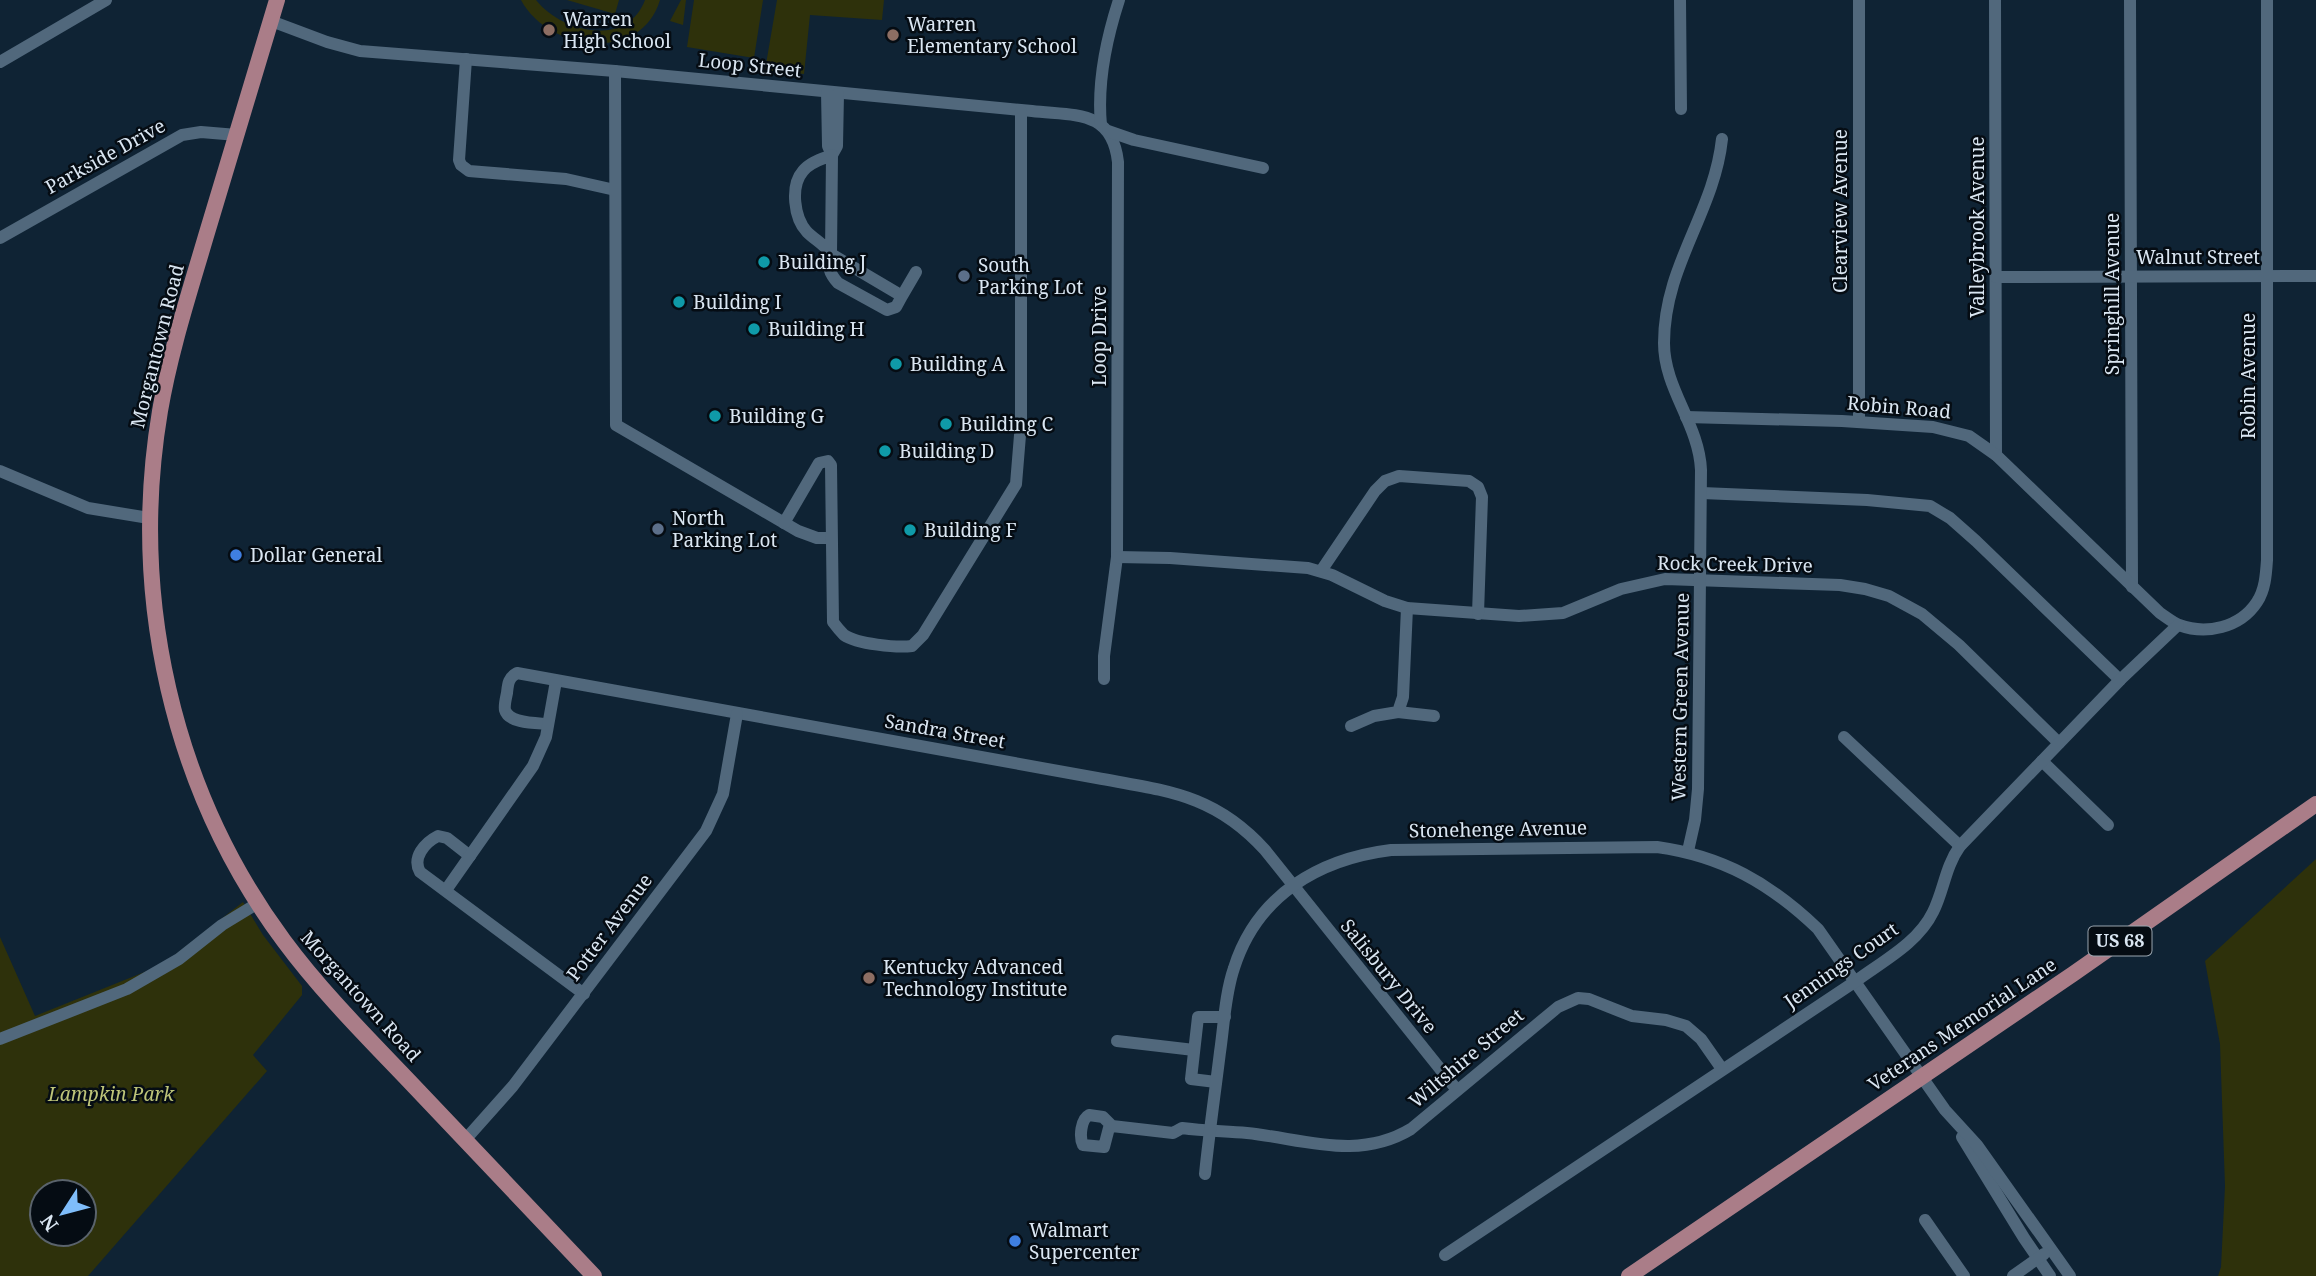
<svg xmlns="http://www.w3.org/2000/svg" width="2316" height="1276" font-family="'Noto Serif',serif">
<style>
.green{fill:#2e310b;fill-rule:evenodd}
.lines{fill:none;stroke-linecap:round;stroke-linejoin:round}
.minor{stroke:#51687c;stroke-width:12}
.major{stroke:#aa7d88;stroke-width:16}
.education-dot{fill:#8d6e63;stroke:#050c13;stroke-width:2.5}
.culture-dot{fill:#0f9aa8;stroke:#050c13;stroke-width:2.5}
.service-dot{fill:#5c6f8a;stroke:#050c13;stroke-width:2.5}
.shop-dot{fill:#3f7fe0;stroke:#050c13;stroke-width:2.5}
.labels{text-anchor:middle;stroke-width:5;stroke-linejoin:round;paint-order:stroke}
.shield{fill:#050c13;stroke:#9aa5af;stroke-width:2}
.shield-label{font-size:18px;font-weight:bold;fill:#dae6f2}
.poi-label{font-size:19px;fill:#dae6f2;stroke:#050c13;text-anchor:start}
.street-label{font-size:19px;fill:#dae6f2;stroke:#050c13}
.park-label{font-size:19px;font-style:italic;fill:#bec579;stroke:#050c13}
</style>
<rect width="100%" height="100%" fill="#0f2334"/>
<g class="green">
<path d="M521 0H536C562 33 627 48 645 0H660C641 64 548 51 521 0Z"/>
<path d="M567 0H619L615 14Z"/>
<path d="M681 0H686L683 25 670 21Z"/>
<path d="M694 0H763L754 58 687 47Z"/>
<path d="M777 0H884L882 20 810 15 804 74 765 70Z"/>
<path d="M2316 859V1276H2218L2221 1267 2225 1186 2220 1044 2205 961Z"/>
<path d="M243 902 263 935 302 986V995L253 1055 267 1071 88 1276H0V937L35 1016 162 965ZM42 1192H84V1234H42Z"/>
</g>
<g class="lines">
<g class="minor">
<path d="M1680 0 1681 109"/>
<path d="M1859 0V422"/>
<path d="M1995 0 1996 455"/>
<path d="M2130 0 2132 587"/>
<path d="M271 21 327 42 360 51 615 71 1032 111C1074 116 1112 109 1118 162L1117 557 1104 656V679"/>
<path d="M466 59 459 160 461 165 469 171 566 179 615 190"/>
<path d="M0 62 106 0"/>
<path d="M615 71 616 425 798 531 817 538H830"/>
<path d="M827 92 828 146 832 155 837 146 838 94"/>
<path d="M1101 125C1097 83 1106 40 1119 0"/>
<path d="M1108 131 1134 140 1263 168"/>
<path d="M0 238 182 135 201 132 237 135"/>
<path d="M1996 277 2316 276"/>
<path d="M902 296 896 307 887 310 838 283C829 273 827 266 831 254 824 244 815 240 807 232 794 218 790 186 803 171 810 162 822 159 832 155L831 254 902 296 916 272"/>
<path d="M1686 417 1842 421 1933 427 1969 436 1996 455 2160 613C2166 617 2172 622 2179 625 2206 635 2240 628 2257 602 2265 590 2266 575 2267 560V0"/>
<path d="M0 471 88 508 149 518"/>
<path d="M1702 493 1867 500 1930 506 1950 518 1976 541 2120 680"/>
<path d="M784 523 819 463 828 461 831 465 833 622C836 626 840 631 844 635 857 644 897 648 912 646L923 635 1016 484 1021 423V111"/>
<path d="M1117 557 1170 558 1308 568 1332 575 1385 601 1407 608 1519 616 1563 613 1621 589 1665 579 1840 585 1865 589 1889 596 1922 614 1959 645 2059 743"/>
<path d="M1321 571 1375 491 1385 481 1399 476 1469 481 1478 487 1482 497 1478 614"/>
<path d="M1398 712 1434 716"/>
<path d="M548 724C537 723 509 724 505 710 504 705 506 698 507 693 508 684 508 678 517 673L1097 778C1167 791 1214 794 1265 850L1457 1090"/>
<path d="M1351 726 1374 716 1398 712 1403 697 1407 608"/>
<path d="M1844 737 1960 846"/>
<path d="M2042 761 2108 825"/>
<path d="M1688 851 1695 820 1698 789 1701 470C1699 424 1664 389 1664 343 1664 265 1714 213 1722 139"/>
<path d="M470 856 447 838 438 836C424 843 412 858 420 872L584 994"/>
<path d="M446 890 533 766 546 737 556 681"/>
<path d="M0 1039 127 989 179 959 222 925 258 903"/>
<path d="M1117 1041 1194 1050"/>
<path d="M1216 1082 1191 1079 1198 1017H1225"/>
<path d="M1110 1124 1104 1147 1083 1145C1079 1137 1081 1119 1089 1115L1103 1117 1112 1126 1173 1133 1182 1128C1204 1131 1225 1131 1247 1133 1304 1139 1358 1161 1411 1129L1558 1007 1578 998 1589 999 1632 1016 1666 1020 1686 1026 1701 1039 1722 1069"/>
<path d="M1962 1137 2024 1238 2050 1276"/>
<path d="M465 1140 513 1086 706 831 723 794 737 714"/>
<path d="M1205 1174C1209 1134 1215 1093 1220 1052 1224 1025 1225 994 1234 968 1257 895 1319 859 1391 850L1657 847C1722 856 1770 883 1818 929L1945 1110 1977 1145 2070 1276"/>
<path d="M1925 1220 1964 1276"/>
<path d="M1445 1255 1856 981C1883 961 1918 943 1933 912 1944 890 1945 867 1960 846L2120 680 2178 625"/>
<path d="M2013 1276 2044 1254"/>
</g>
<g class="major">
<path d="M277 0C253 79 230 157 206 236 189 294 170 352 160 411 129 596 172 790 284 941 321 991 366 1036 409 1081 470 1146 532 1211 594 1276"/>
<path d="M1629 1276 2073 974 2316 804"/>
</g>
</g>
<g class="education-dot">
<circle cx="549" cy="30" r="7"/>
<circle cx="893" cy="35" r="7"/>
<circle cx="869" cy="978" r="7"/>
</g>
<g class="culture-dot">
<circle cx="764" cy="262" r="7"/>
<circle cx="679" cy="302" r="7"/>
<circle cx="754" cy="329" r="7"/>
<circle cx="896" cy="364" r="7"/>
<circle cx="715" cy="416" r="7"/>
<circle cx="946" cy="424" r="7"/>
<circle cx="885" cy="451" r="7"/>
<circle cx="910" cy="530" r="7"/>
</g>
<g class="service-dot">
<circle cx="964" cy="276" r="7"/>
<circle cx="658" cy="529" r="7"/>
</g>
<g class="shop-dot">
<circle cx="236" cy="555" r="7"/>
<circle cx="1015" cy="1241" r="7"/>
</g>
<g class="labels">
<rect class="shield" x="2088.5" y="926.5" width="63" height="29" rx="5"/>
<g class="shield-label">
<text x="2120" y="947">US 68</text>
</g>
<g class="poi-label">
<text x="563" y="26">Warren<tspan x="563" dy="22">High School</tspan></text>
<text x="907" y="31">Warren<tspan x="907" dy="22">Elementary School</tspan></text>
<text x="778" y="269">Building J</text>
<text x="978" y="272">South<tspan x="978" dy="22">Parking Lot</tspan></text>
<text x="693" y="309">Building I</text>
<text x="768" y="336">Building H</text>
<text x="910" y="371">Building A</text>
<text x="729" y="423">Building G</text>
<text x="960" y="431">Building C</text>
<text x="899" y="458">Building D</text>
<text x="672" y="525">North<tspan x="672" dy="22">Parking Lot</tspan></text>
<text x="924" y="537">Building F</text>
<text x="250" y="562">Dollar General</text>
<text x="883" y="974">Kentucky Advanced<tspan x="883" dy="22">Technology Institute</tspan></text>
<text x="1029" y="1237">Walmart<tspan x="1029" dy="22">Supercenter</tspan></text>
</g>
<g class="street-label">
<text transform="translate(750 65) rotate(6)" y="7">Loop Street</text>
<text transform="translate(105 156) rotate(-29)" y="7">Parkside Drive</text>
<text transform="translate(1840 211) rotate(-90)" y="7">Clearview Avenue</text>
<text transform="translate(1977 227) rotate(-90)" y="7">Valleybrook Avenue</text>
<text x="2198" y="264">Walnut Street</text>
<text transform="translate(2112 294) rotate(-90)" y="7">Springhill Avenue</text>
<text transform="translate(1099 336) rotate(-90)" y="7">Loop Drive</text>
<text transform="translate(157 346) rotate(-76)" y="7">Morgantown Road</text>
<text transform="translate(2248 376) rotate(-90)" y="7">Robin Avenue</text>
<text transform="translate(1899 407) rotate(5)" y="7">Robin Road</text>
<text transform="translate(1735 564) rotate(1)" y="7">Rock Creek Drive</text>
<text transform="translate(1680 697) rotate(-89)" y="7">Western Green Avenue</text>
<text transform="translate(945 731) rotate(10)" y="7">Sandra Street</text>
<text transform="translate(1498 829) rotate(-1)" y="7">Stonehenge Avenue</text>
<text transform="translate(609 927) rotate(-53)" y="7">Potter Avenue</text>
<text transform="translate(1841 965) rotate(-35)" y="7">Jennings Court</text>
<text transform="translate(1389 976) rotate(51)" y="7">Salisbury Drive</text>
<text transform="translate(361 996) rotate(48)" y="7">Morgantown Road</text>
<text transform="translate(1962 1024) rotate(-34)" y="7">Veterans Memorial Lane</text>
<text transform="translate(1466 1058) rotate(-40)" y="7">Wiltshire Street</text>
</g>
<g class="park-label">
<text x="111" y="1101">Lampkin Park</text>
</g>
</g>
<g transform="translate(63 1213) rotate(234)"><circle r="33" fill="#050c13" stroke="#5a636c" stroke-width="2"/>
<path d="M0-5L12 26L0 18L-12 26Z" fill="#7fbdfa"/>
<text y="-10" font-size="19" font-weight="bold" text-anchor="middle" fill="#dae6f2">N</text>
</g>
</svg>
